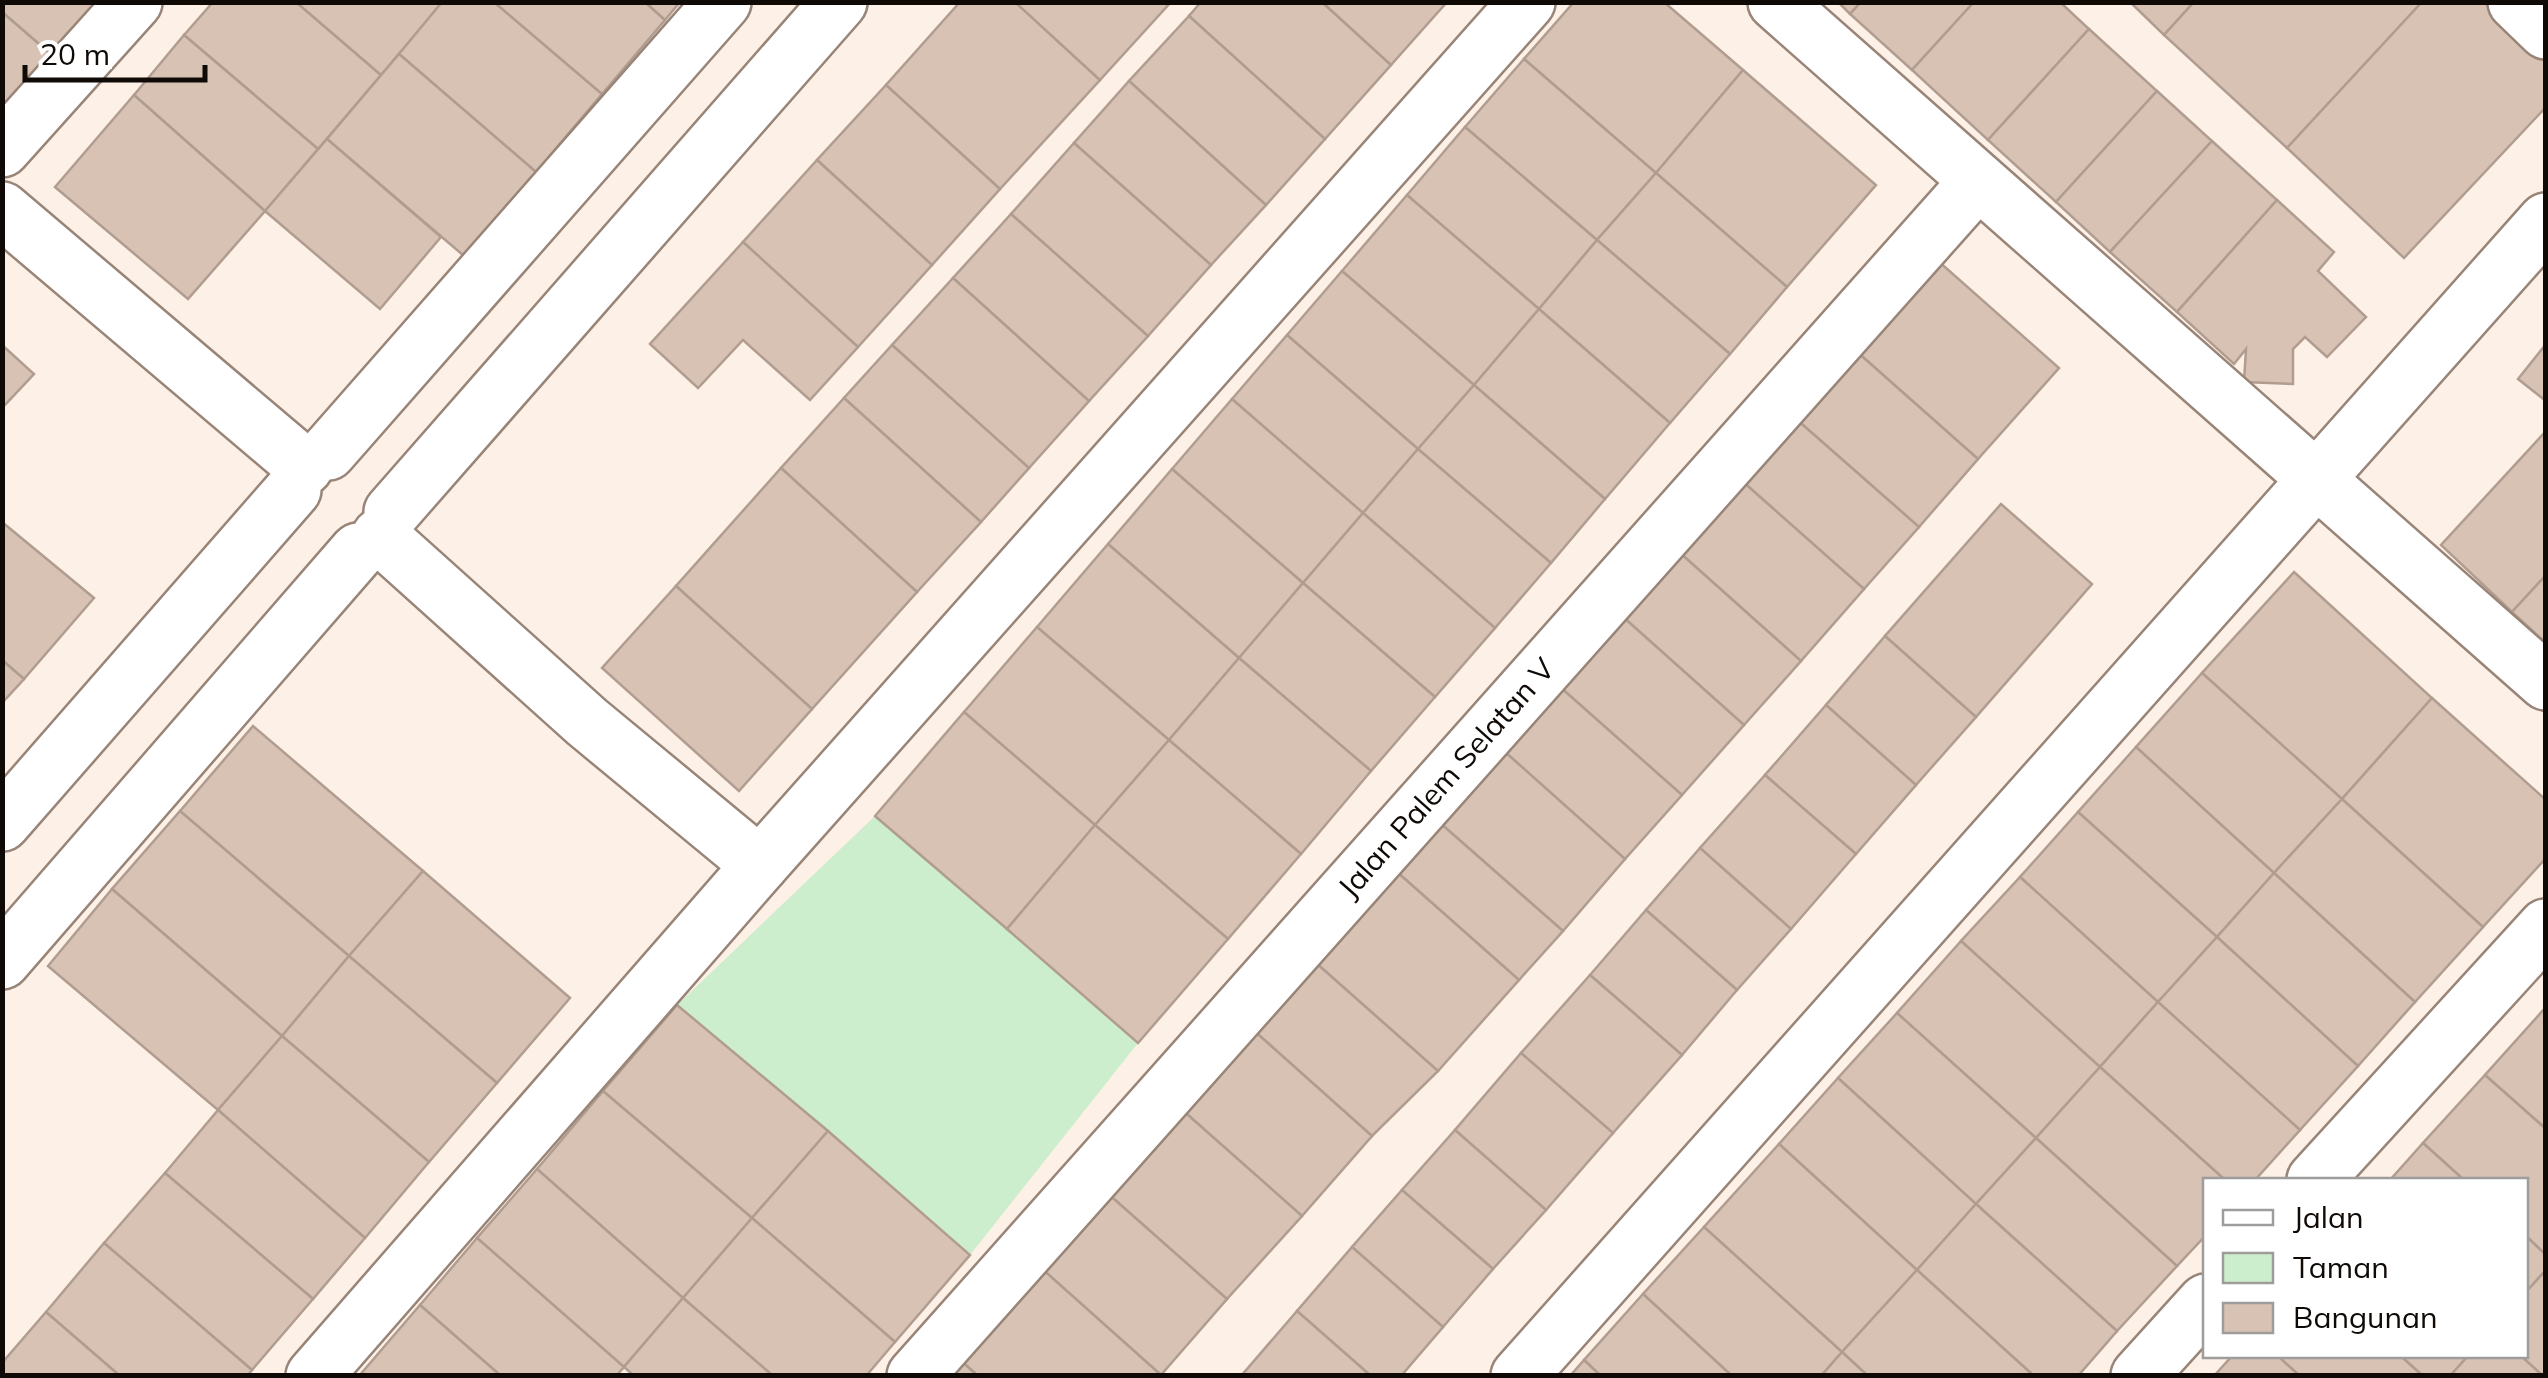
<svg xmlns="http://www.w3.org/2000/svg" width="2548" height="1378" font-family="Mulish,sans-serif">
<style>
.green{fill:#cceecd}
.building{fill:#d7c2b4;stroke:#b19c90;stroke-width:2.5}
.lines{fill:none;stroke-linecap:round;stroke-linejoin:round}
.minor-casing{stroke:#998578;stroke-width:60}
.minor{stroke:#fff;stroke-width:55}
.labels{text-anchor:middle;stroke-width:10;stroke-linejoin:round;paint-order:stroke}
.street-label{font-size:30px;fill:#100a06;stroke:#fff}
</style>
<rect width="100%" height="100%" fill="#fdf0e7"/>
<path class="green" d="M875 816 1138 1043 970 1255 677 1005Z"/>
<g class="building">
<path d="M2 2H103L54 57 2 12Z"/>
<path d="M213 2H296L381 75 318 149 184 35Z"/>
<path d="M296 2H439L441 4 381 75Z"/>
<path d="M442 2H494L602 94 536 172 399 54Z"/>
<path d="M494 2H645L665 20 602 94Z"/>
<path d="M645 2H680L665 20Z"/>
<path d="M960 2H1015L1100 80 1000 189 886 85Z"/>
<path d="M1015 2H1171L1100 80Z"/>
<path d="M1201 2H1322L1391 65 1325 139 1189 16Z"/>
<path d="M1322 2H1447L1391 65Z"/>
<path d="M1574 2H1664L1743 70 1656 173 1524 59Z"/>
<path d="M1838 2H1861L1850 14Z"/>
<path d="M1861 2H1974L1912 70 1850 14Z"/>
<path d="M1974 2H2060L2089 29 1988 140 1912 70Z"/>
<path d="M2130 2H2194L2164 35Z"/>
<path d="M2194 2H2422L2287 148 2164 35Z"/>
<path d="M2422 2H2484L2546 60V107L2404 258 2287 148Z"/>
<path d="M2 12 54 57 2 117Z"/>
<path d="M1189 16 1325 139 1266 205 1129 81Z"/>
<path d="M2089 29 2157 91 2056 202 1988 140Z"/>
<path d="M184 35 318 149 265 211 134 95Z"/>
<path d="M399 54 536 172 464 256 327 139Z"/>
<path d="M1524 59 1656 173 1597 240 1465 127Z"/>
<path d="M1743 70 1876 185 1787 287 1656 173Z"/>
<path d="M1129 81 1266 205 1211 265 1074 143Z"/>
<path d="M886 85 1000 189 932 265 817 160Z"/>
<path d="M2157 91 2212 141 2110 252 2056 202Z"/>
<path d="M134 95 265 211 188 299 55 187Z"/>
<path d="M1465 127 1597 240 1539 309 1407 195Z"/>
<path d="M327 139 441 237 380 309 265 211Z"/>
<path d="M2212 141 2277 200 2177 312 2110 252Z"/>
<path d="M1074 143 1211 265 1148 336 1011 214Z"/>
<path d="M817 160 932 265 858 347 743 242Z"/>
<path d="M1656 173 1787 287 1730 354 1597 240Z"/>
<path d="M1407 195 1539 309 1474 385 1342 271Z"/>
<path d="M2277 200 2334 252 2318 271 2366 317 2327 357 2305 337 2293 349V384L2244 382 2246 349 2234 364 2177 312Z"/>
<path d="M1011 214 1148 336 1089 401 953 278Z"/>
<path d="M1597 240 1730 354 1670 423 1539 309Z"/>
<path d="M743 242 858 347 810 400 743 340 698 388 650 344Z"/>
<path d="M1928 252 2059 368 1978 459 1847 343Z"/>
<path d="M1342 271 1474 385 1418 449 1287 335Z"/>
<path d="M953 278 1089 401 1029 468 892 345Z"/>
<path d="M1539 309 1670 423 1605 499 1474 385Z"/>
<path d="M1287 335 1418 449 1363 513 1232 399Z"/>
<path d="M1847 343 1978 459 1919 527 1787 411Z"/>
<path d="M2546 344V401L2518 379Z"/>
<path d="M2 345 34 374 2 408Z"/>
<path d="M892 345 1029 468 981 522 844 398Z"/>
<path d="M1474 385 1605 499 1551 563 1418 449Z"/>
<path d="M844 398 981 522 917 592 781 468Z"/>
<path d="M1232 399 1363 513 1303 583 1172 469Z"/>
<path d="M1787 411 1919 527 1864 589 1733 473Z"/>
<path d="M2546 431V575L2512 612 2441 545Z"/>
<path d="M1418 449 1551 563 1495 628 1363 513Z"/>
<path d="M781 468 917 592 812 709 676 586Z"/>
<path d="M1172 469 1303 583 1239 658 1108 544Z"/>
<path d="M1733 473 1864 589 1801 661 1670 544Z"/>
<path d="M2001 504 2092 584 1976 717 1885 636Z"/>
<path d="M1363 513 1495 628 1435 697 1303 583Z"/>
<path d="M2 522 94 598 24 679 2 660Z"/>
<path d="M1108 544 1239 658 1169 740 1037 627Z"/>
<path d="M1670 544 1801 661 1744 725 1613 608Z"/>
<path d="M2294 572 2432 698 2342 799 2202 673Z"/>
<path d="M2546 575V643L2512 612Z"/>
<path d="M1303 583 1435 697 1371 771 1239 658Z"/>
<path d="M676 586 812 709 739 791 602 668Z"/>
<path d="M1613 608 1744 725 1682 795 1551 679Z"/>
<path d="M1037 627 1169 740 1095 825 964 712Z"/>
<path d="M1885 636 1976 717 1916 785 1826 705Z"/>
<path d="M1239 658 1371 771 1301 854 1169 740Z"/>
<path d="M2 660 24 679 2 703Z"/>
<path d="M2202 673 2342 799 2274 873 2136 747Z"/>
<path d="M1551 679 1682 795 1625 859 1495 743Z"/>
<path d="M2432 698 2546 800V858L2483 927 2342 799Z"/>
<path d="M1826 705 1916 785 1856 854 1765 775Z"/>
<path d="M964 712 1095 825 1007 929 875 816Z"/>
<path d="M253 726 423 871 349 956 180 811Z"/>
<path d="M1169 740 1301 854 1228 939 1095 825Z"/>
<path d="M1495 743 1625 859 1563 931 1431 815Z"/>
<path d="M2136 747 2274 873 2217 937 2078 812Z"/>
<path d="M1765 775 1856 854 1791 929 1700 848Z"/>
<path d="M2342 799 2483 927 2415 1002 2274 873Z"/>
<path d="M180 811 349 956 282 1036 112 889Z"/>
<path d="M2078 812 2217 937 2158 1002 2020 877Z"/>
<path d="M1431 815 1563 931 1519 980 1388 864Z"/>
<path d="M1095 825 1228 939 1138 1043 1007 929Z"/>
<path d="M1700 848 1791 929 1737 990 1646 910Z"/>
<path d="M1388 864 1519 980 1438 1071 1307 955Z"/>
<path d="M423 871 570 998 497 1083 349 956Z"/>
<path d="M2274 873 2415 1002 2358 1066 2217 937Z"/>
<path d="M2020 877 2158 1002 2100 1067 1961 941Z"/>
<path d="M112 889 282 1036 218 1110 48 966Z"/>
<path d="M1646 910 1737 990 1682 1055 1590 975Z"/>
<path d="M2217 937 2358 1066 2300 1130 2158 1002Z"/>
<path d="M1961 941 2100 1067 2036 1138 1897 1013Z"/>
<path d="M1307 955 1438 1071 1372 1136 1242 1020Z"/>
<path d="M349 956 497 1083 429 1162 282 1036Z"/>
<path d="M1590 975 1682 1055 1613 1133 1521 1053Z"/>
<path d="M2158 1002 2300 1130 2255 1180H2225L2100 1067Z"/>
<path d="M677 1005 828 1131 752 1218 603 1091Z"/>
<path d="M2546 1007V1129L2485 1075Z"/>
<path d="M1897 1013 2036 1138 1976 1204 1838 1078Z"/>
<path d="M1242 1020 1372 1136 1302 1216 1171 1100Z"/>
<path d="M282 1036 429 1162 365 1238 218 1110Z"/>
<path d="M1521 1053 1613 1133 1546 1210 1455 1130Z"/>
<path d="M2100 1067 2225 1180H2206V1235L2177 1266 2036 1138Z"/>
<path d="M2485 1075 2546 1129V1255L2526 1236V1180H2464L2423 1143Z"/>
<path d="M1838 1078 1976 1204 1917 1270 1779 1144Z"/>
<path d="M603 1091 752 1218 683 1298 537 1169Z"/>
<path d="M1171 1100 1302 1216 1227 1299 1097 1184Z"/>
<path d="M218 1110 365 1238 313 1299 165 1173Z"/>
<path d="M1455 1130 1546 1210 1493 1269 1402 1190Z"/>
<path d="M828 1131 970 1255 895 1342 752 1218Z"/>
<path d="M2036 1138 2177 1266 2117 1331 1976 1204Z"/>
<path d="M2423 1143 2464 1180H2390Z"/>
<path d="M1779 1144 1917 1270 1842 1352 1704 1227Z"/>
<path d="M537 1169 683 1298 624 1367 477 1238Z"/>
<path d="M165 1173 313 1299 252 1370 104 1243Z"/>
<path d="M1097 1184 1227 1299 1161 1375 1031 1259Z"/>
<path d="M1402 1190 1493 1269 1443 1327 1352 1247Z"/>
<path d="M1976 1204 2117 1331 2078 1376H2034L1917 1270Z"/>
<path d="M752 1218 895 1342 866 1376H773L683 1298Z"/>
<path d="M1704 1227 1842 1352 1821 1376H1732L1643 1294Z"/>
<path d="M2526 1236 2546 1255V1270L2526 1292Z"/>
<path d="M477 1238 624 1367 616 1376H501L420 1305Z"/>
<path d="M104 1243 252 1370 247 1376H120L46 1312Z"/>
<path d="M1352 1247 1443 1327 1401 1376H1371L1297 1311Z"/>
<path d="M1031 1259 1161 1375V1376H978L949 1350Z"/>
<path d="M1917 1270 2034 1376H1868L1842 1352Z"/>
<path d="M2546 1270V1376H2543L2521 1356H2526V1292Z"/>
<path d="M1643 1294 1732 1376H1601L1584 1360Z"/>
<path d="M683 1298 773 1376H634L624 1367Z"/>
<path d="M420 1305 501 1376H359Z"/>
<path d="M1297 1311 1371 1376H1241Z"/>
<path d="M46 1312 120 1376H2V1363Z"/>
<path d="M949 1350 978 1376H928Z"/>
<path d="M1842 1352 1868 1376H1821Z"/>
<path d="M2232 1356H2278L2300 1376H2214Z"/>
<path d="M2278 1356H2401L2423 1376H2300Z"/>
<path d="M2401 1356H2468L2450 1376H2423Z"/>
<path d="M2468 1356H2521L2543 1376H2450Z"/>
<path d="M1584 1360 1601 1376H1570Z"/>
</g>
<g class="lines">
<defs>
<g id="minor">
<path d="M1776 2 2546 682"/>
<path d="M2516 2 2546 31"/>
<path d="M2 149 134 2"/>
<path d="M2 210 305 467"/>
<path d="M328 452 723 2"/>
<path d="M392 512 839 2"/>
<path d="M380 536 587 722 760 865"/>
<path d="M2 823 293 490"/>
<path d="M2 961 358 551"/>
<path d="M2315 1180 2546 927"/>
<path d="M314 1376 760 865 1527 2"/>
<path id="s1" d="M915 1376 1978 181"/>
<path d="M1519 1376 2546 221"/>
<path d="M2139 1376 2206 1302"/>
</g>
</defs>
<use href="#minor" class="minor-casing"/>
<use href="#minor" class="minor"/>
</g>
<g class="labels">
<g class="street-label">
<text dy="10" stroke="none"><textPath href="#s1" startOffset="800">Jalan Palem Selatan V</textPath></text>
</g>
</g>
<rect width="2548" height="1378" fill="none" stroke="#100a06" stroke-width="10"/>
<rect x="2203" y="1178" width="325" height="180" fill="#ffffff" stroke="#9f9d9b" stroke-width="2.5"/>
<rect x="2223" y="1210" width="50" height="15" fill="#ffffff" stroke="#9f9d9b" stroke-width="2.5"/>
<text x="2293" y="1228" font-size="30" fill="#100a06">Jalan</text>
<rect x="2223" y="1253" width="50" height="30" fill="#cceecd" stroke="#9f9d9b" stroke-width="2.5"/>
<text x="2293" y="1278" font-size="30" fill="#100a06">Taman</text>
<rect x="2223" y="1303" width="50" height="30" fill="#d7c2b4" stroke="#9f9d9b" stroke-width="2.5"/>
<text x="2293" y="1328" font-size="30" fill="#100a06">Bangunan</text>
<path d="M25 65v15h180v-15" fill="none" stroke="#100a06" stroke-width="5"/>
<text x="40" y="65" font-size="30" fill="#100a06" stroke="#ffffff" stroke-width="8" paint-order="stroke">20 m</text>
</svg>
